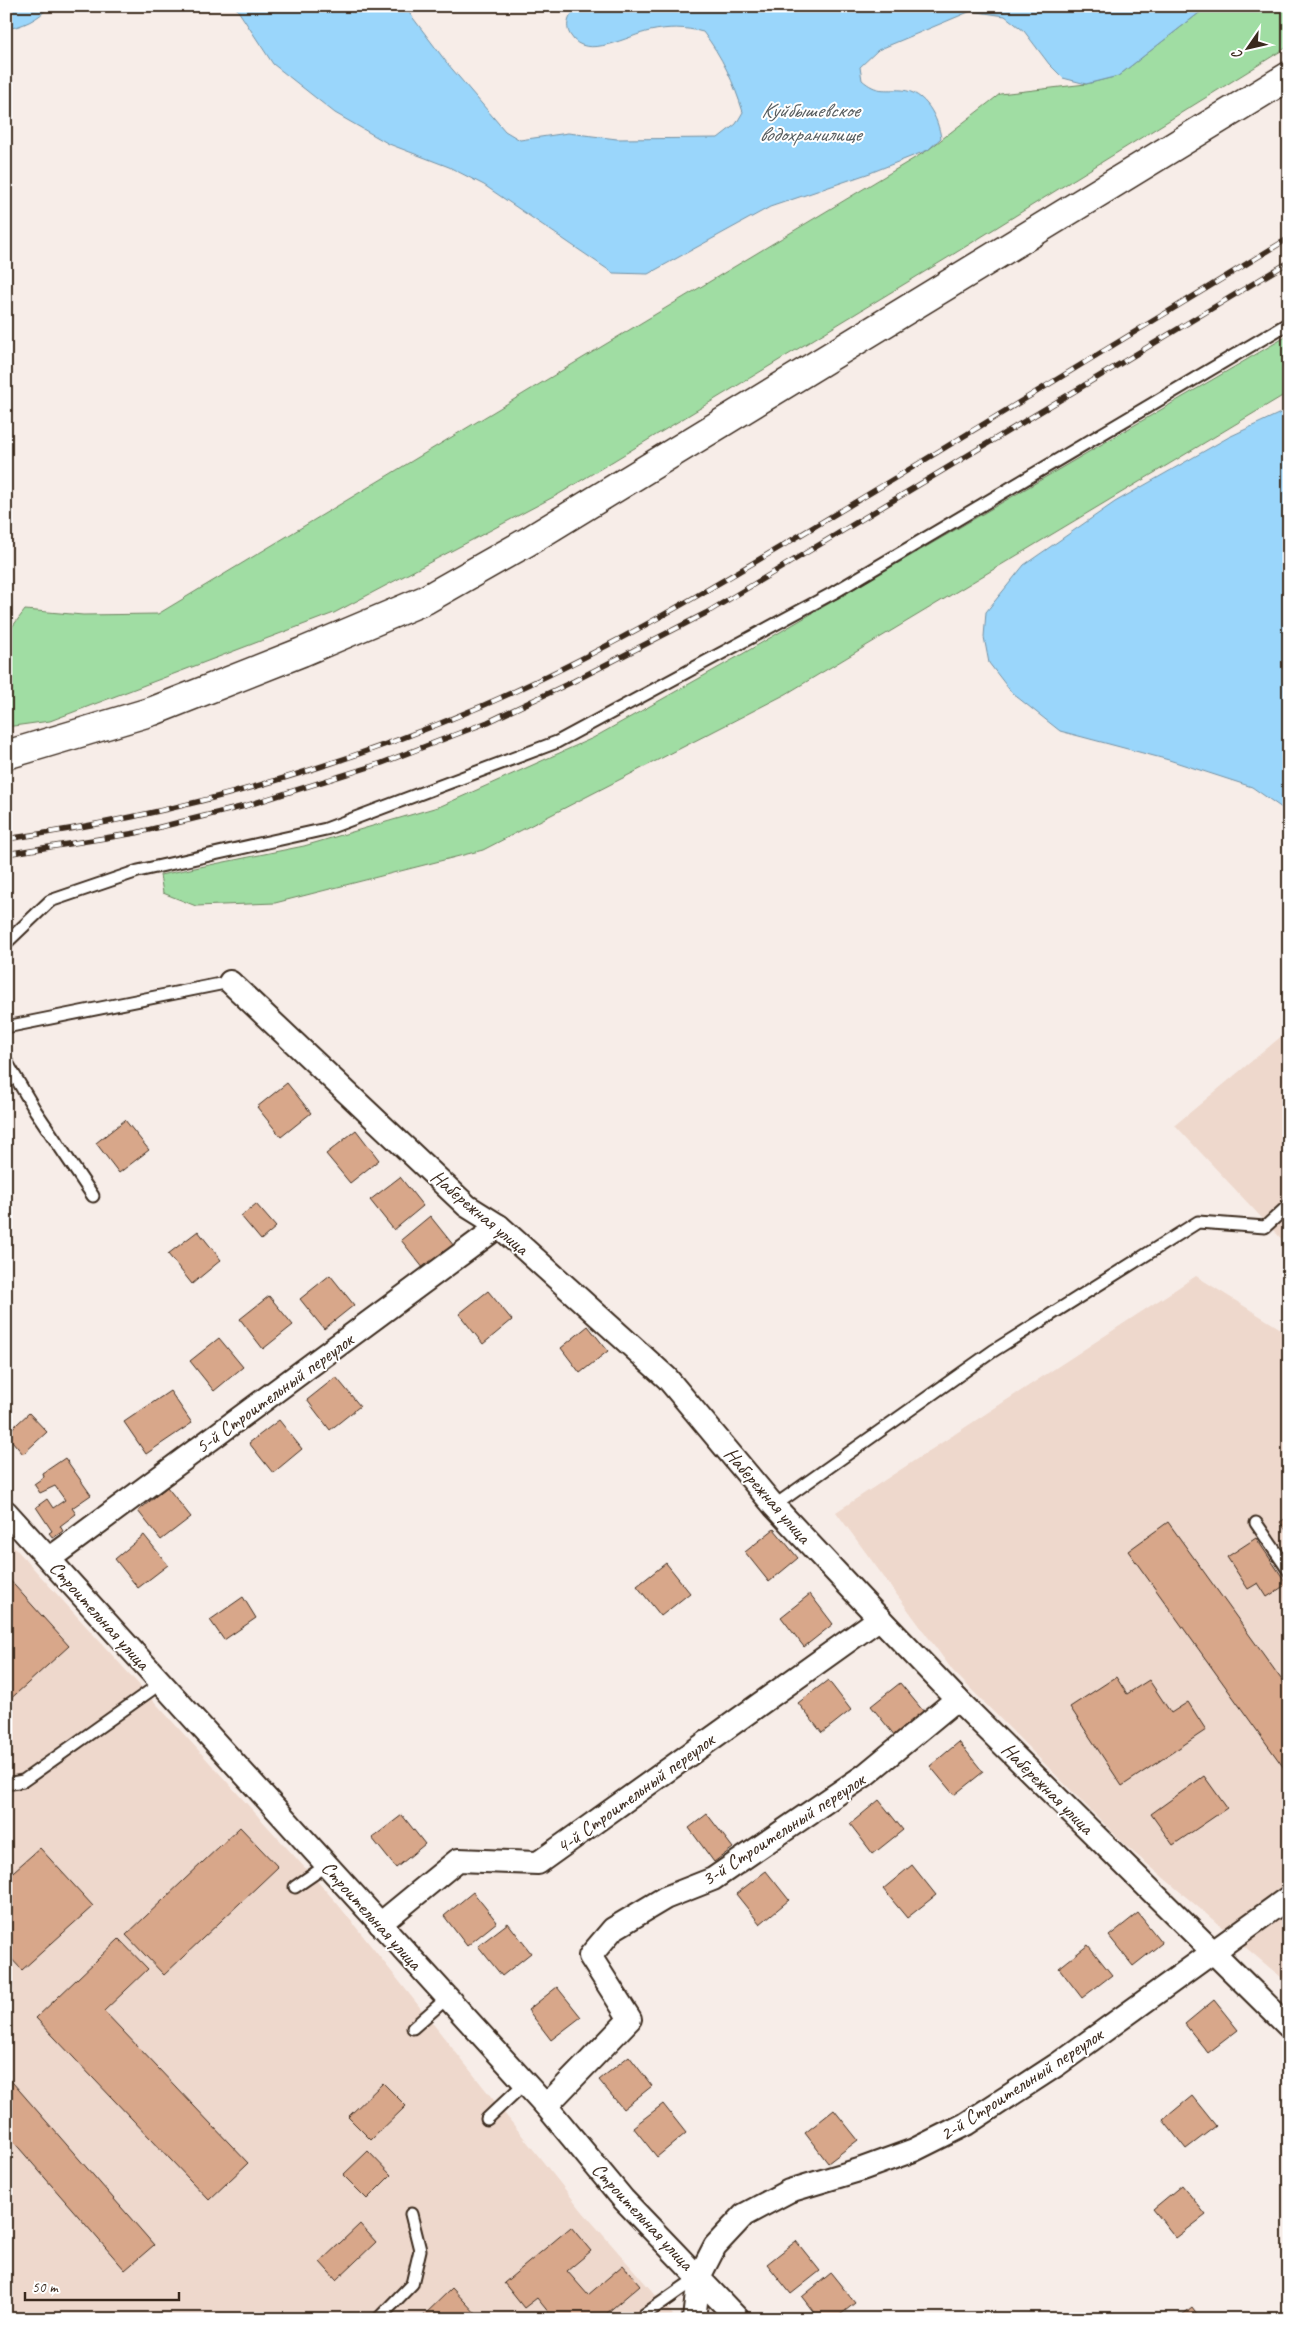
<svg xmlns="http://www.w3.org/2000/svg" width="1295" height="2325" font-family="Caveat,sans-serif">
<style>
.built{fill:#eed8cc}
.green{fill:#a0dda3;stroke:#6e8460}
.water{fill:#9ad6fb;stroke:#7491a3}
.building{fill:#d8a78a;stroke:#3b2a1e}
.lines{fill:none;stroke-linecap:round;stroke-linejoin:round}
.lane-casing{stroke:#3b2a1e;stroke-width:15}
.street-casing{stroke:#3b2a1e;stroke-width:26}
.secondary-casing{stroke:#3b2a1e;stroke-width:31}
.lane{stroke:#fff;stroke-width:11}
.street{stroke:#fff;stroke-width:22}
.secondary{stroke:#fff;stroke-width:28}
.rail-casing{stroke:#3b2a1e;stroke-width:5.5}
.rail{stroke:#fff;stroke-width:4;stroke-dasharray:11;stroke-linecap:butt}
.labels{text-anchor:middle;stroke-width:4;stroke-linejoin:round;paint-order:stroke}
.street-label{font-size:20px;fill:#3b2a1e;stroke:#fff}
.water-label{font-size:21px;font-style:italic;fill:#585e60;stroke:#fff}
</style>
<rect width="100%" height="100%" fill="#f7ede8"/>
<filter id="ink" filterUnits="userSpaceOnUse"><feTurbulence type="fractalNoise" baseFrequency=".02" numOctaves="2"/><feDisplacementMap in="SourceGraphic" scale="10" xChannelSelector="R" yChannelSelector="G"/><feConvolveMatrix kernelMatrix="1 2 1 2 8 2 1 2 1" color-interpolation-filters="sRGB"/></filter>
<g filter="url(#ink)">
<g class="built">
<path d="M1289 1030V1247L1175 1125Z"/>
<path d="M1196 1276 1289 1334V1984L1126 1846 953 1671 836 1512Z"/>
<path d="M6 1538 336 1902 583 2212 673 2315 668 2319H6Z"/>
</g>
<g class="green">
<path d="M1208 6H1289V46L944 260 559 494 334 613 50 721 6 727V635L25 610 83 615 158 614 928 150 1000 94 1086 84 1118 76Z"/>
<path d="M1289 335V392L786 694 483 850 275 903 196 906 163 893 160 875 304 846 441 806 593 738 739 656Z"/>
</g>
<g class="water">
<path d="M6 6H49C40 19 21 27 6 29Z"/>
<path d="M235 6H404L447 63 505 131 520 140 568 133 617 139 718 138 736 124 743 112C734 83 722 56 703 32 684 27 669 27 650 31 629 35 586 61 571 36 568 32 567 27 568 22 570 13 576 10 583 6H1208L1118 76 1086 84 1063 78 1049 64 1024 31 1005 16 971 11 878 50 860 67 862 80C877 93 884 89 902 90 926 92 938 118 941 138L928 150 870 173 770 207 648 274 613 273 484 185 449 167 389 144 335 113 273 64Z"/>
<path d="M1289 409V813L1252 787 1169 760 1060 731 1012 693 989 663 984 637 986 612 1024 565 1115 502 1229 437Z"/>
</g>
<g class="building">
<path d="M287 1083 311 1113 281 1137 257 1107Z"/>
<path d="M125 1120 149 1150 119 1173 96 1143Z"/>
<path d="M356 1130 379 1160 350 1183 326 1154Z"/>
<path d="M400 1177 423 1206 394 1230 370 1200Z"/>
<path d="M256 1204 276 1227 261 1240 241 1216Z"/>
<path d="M430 1216 454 1246 424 1269 401 1240Z"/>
<path d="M198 1231 221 1260 192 1284 168 1254Z"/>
<path d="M330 1275 354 1305 324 1329 300 1299Z"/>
<path d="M488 1291 512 1320 483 1344 459 1314Z"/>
<path d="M269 1296 293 1325 263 1349 240 1319Z"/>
<path d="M588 1326 608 1351 580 1373 561 1348Z"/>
<path d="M219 1338 243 1367 214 1391 190 1361Z"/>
<path d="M336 1377 360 1406 330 1430 307 1400Z"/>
<path d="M170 1391 192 1423 146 1454 124 1422Z"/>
<path d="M29 1413 47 1432 23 1454 6 1434Z"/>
<path d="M279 1420 302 1449 273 1473 249 1443Z"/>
<path d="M65 1458 91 1495 72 1508 76 1514 60 1526 63 1531 53 1538 49 1533 52 1531 36 1507 47 1499 53 1508 65 1500 55 1486 40 1493 34 1484 44 1477 43 1473Z"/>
<path d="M167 1487 191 1517 161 1540 138 1511Z"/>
<path d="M1289 1516V1535L1280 1522Z"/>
<path d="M1168 1522 1289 1690V1775L1128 1551Z"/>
<path d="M774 1529 798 1558 769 1582 745 1552Z"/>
<path d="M144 1535 168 1565 138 1588 115 1559Z"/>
<path d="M1256 1538 1287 1584 1267 1597 1258 1583 1248 1589 1227 1557Z"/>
<path d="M666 1563 690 1593 661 1616 637 1586Z"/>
<path d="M6 1576 69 1646 6 1703V1638L11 1633 6 1628Z"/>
<path d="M810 1594 833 1624 804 1647 781 1617Z"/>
<path d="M243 1597 256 1618 224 1640 210 1620Z"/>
<path d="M1116 1677 1127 1694 1149 1680 1171 1713 1188 1702 1206 1730 1122 1786 1070 1707Z"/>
<path d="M828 1680 851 1710 822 1733 798 1703Z"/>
<path d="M900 1683 924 1712 895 1736 871 1706Z"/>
<path d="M959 1742 983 1772 954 1795 930 1766Z"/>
<path d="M1204 1776 1227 1808 1173 1845 1151 1814Z"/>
<path d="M879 1800 903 1830 873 1854 850 1824Z"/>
<path d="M707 1814 733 1848 714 1862 689 1828Z"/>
<path d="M402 1815 425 1844 396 1868 372 1838Z"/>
<path d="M240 1827 278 1867 164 1975 126 1935Z"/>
<path d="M40 1848 93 1906 22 1970 6 1953V1878Z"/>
<path d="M912 1865 936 1895 907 1918 883 1889Z"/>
<path d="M766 1871 789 1900 760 1924 736 1894Z"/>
<path d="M473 1892 497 1922 467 1946 444 1916Z"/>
<path d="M1138 1913 1162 1943 1133 1966 1109 1936Z"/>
<path d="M508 1923 531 1953 502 1976 478 1946Z"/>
<path d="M119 1939 148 1969 104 2011 248 2163 209 2200 36 2018Z"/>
<path d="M1088 1945 1112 1975 1082 1998 1059 1968Z"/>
<path d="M557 1987 581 2017 551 2040 528 2010Z"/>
<path d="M1214 2000 1238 2030 1208 2053 1185 2024Z"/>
<path d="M629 2056 652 2086 623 2109 599 2080Z"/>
<path d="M6 2075 154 2245 125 2270 6 2133Z"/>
<path d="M383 2083 406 2106 371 2140 348 2117Z"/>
<path d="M1192 2096 1216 2126 1186 2149 1163 2120Z"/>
<path d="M663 2104 686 2133 657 2157 633 2127Z"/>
<path d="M834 2110 858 2140 828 2163 805 2133Z"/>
<path d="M368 2151 391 2175 367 2199 343 2175Z"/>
<path d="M1182 2185 1206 2215 1176 2238 1153 2209Z"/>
<path d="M360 2224 376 2242 336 2280 320 2262Z"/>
<path d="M571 2227 591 2251 567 2271 588 2295 623 2265 640 2285 600 2319H554L537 2298 524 2308 504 2283Z"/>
<path d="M796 2241 820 2271 791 2294 767 2264Z"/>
<path d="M831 2273 855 2303 835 2319H819L802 2297Z"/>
<path d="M452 2288 478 2316 475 2319H420Z"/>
<path d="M1192 2307 1201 2319H1177Z"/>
</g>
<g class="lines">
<defs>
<g id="lane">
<path d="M6 943 50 901 138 871 326 829 557 742 833 593 1289 323"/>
<path d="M6 1027 230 982"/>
<path d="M6 1061 35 1110 93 1196"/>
<path d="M774 1506 993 1351 1198 1222 1265 1227 1289 1205"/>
<path d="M1256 1523 1289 1571"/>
<path d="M6 1784 23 1781 161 1683"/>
<path d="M295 1887 327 1865"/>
<path d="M413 2028 447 1998"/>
<path d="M487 2119 525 2083"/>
<path d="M644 2315 698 2277"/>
<path d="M378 2319 412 2284 420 2250 411 2214"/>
</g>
<g id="street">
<path d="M230 982 467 1206 499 1226 667 1378 774 1506 864 1602 957 1699 1289 2027"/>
<path d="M6 1512 546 2106 623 2199 738 2319"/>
<path d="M49 1559 499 1226"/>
<path d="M380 1924 458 1860 538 1863 880 1618"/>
<path d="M546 2106 630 2019 590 1956 613 1929 665 1898 713 1879 865 1775 957 1699"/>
<path d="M694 2319 699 2277 715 2246 744 2215 789 2191 859 2170 914 2150 966 2124 1058 2064 1289 1897"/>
</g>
<path id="secondary" d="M6 755 153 711 302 652 425 600 527 542 1289 76"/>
</defs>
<use href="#lane" class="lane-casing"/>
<use href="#street" class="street-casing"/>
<use href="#secondary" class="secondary-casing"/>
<use href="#lane" class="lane"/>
<use href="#street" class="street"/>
<use href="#secondary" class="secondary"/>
<defs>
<g id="rail">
<path d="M6 839C169 816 331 771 482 706 618 647 745 568 872 492 1011 407 1150 323 1289 238"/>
<path d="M6 854 136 833 245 806 382 763 488 722 574 681 706 613 1289 262"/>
</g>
</defs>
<use href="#rail" class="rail-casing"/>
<use href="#rail" class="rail"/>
</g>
</g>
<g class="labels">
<g class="street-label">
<text transform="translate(480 1212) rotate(40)" y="7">Набережная улица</text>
<text transform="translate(274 1393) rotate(-36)" y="7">5-й Строительный переулок</text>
<text transform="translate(768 1495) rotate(49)" y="7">Набережная улица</text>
<text transform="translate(100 1615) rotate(48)" y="7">Строительная улица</text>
<text transform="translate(1048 1788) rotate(45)" y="7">Набережная улица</text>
<text transform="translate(635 1793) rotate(-36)" y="7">4-й Строительный переулок</text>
<text transform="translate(783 1829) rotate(-33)" y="7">3-й Строительный переулок</text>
<text transform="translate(372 1915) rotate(48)" y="7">Строительная улица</text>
<text transform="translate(1021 2084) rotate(-33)" y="7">2-й Строительный переулок</text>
<text transform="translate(643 2216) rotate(47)" y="7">Строительная улица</text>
</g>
<g class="water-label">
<text x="810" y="117">Куйбышевское<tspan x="810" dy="24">водохранилище</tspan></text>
</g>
</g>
<rect width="1295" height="2325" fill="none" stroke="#fff" stroke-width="25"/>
<rect x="12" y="12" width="1270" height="2300" fill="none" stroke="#3b2a1e" stroke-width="2" filter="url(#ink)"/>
<g transform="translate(1248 48) rotate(236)" stroke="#ffffff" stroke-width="4" paint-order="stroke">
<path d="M0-4L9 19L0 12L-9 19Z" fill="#3b2a1e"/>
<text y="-8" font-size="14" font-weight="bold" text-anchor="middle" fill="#3b2a1e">С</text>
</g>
<path d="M25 2292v8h154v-8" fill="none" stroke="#3b2a1e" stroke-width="2.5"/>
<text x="32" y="2292" font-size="15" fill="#3b2a1e" stroke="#ffffff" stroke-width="4" paint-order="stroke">50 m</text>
</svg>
